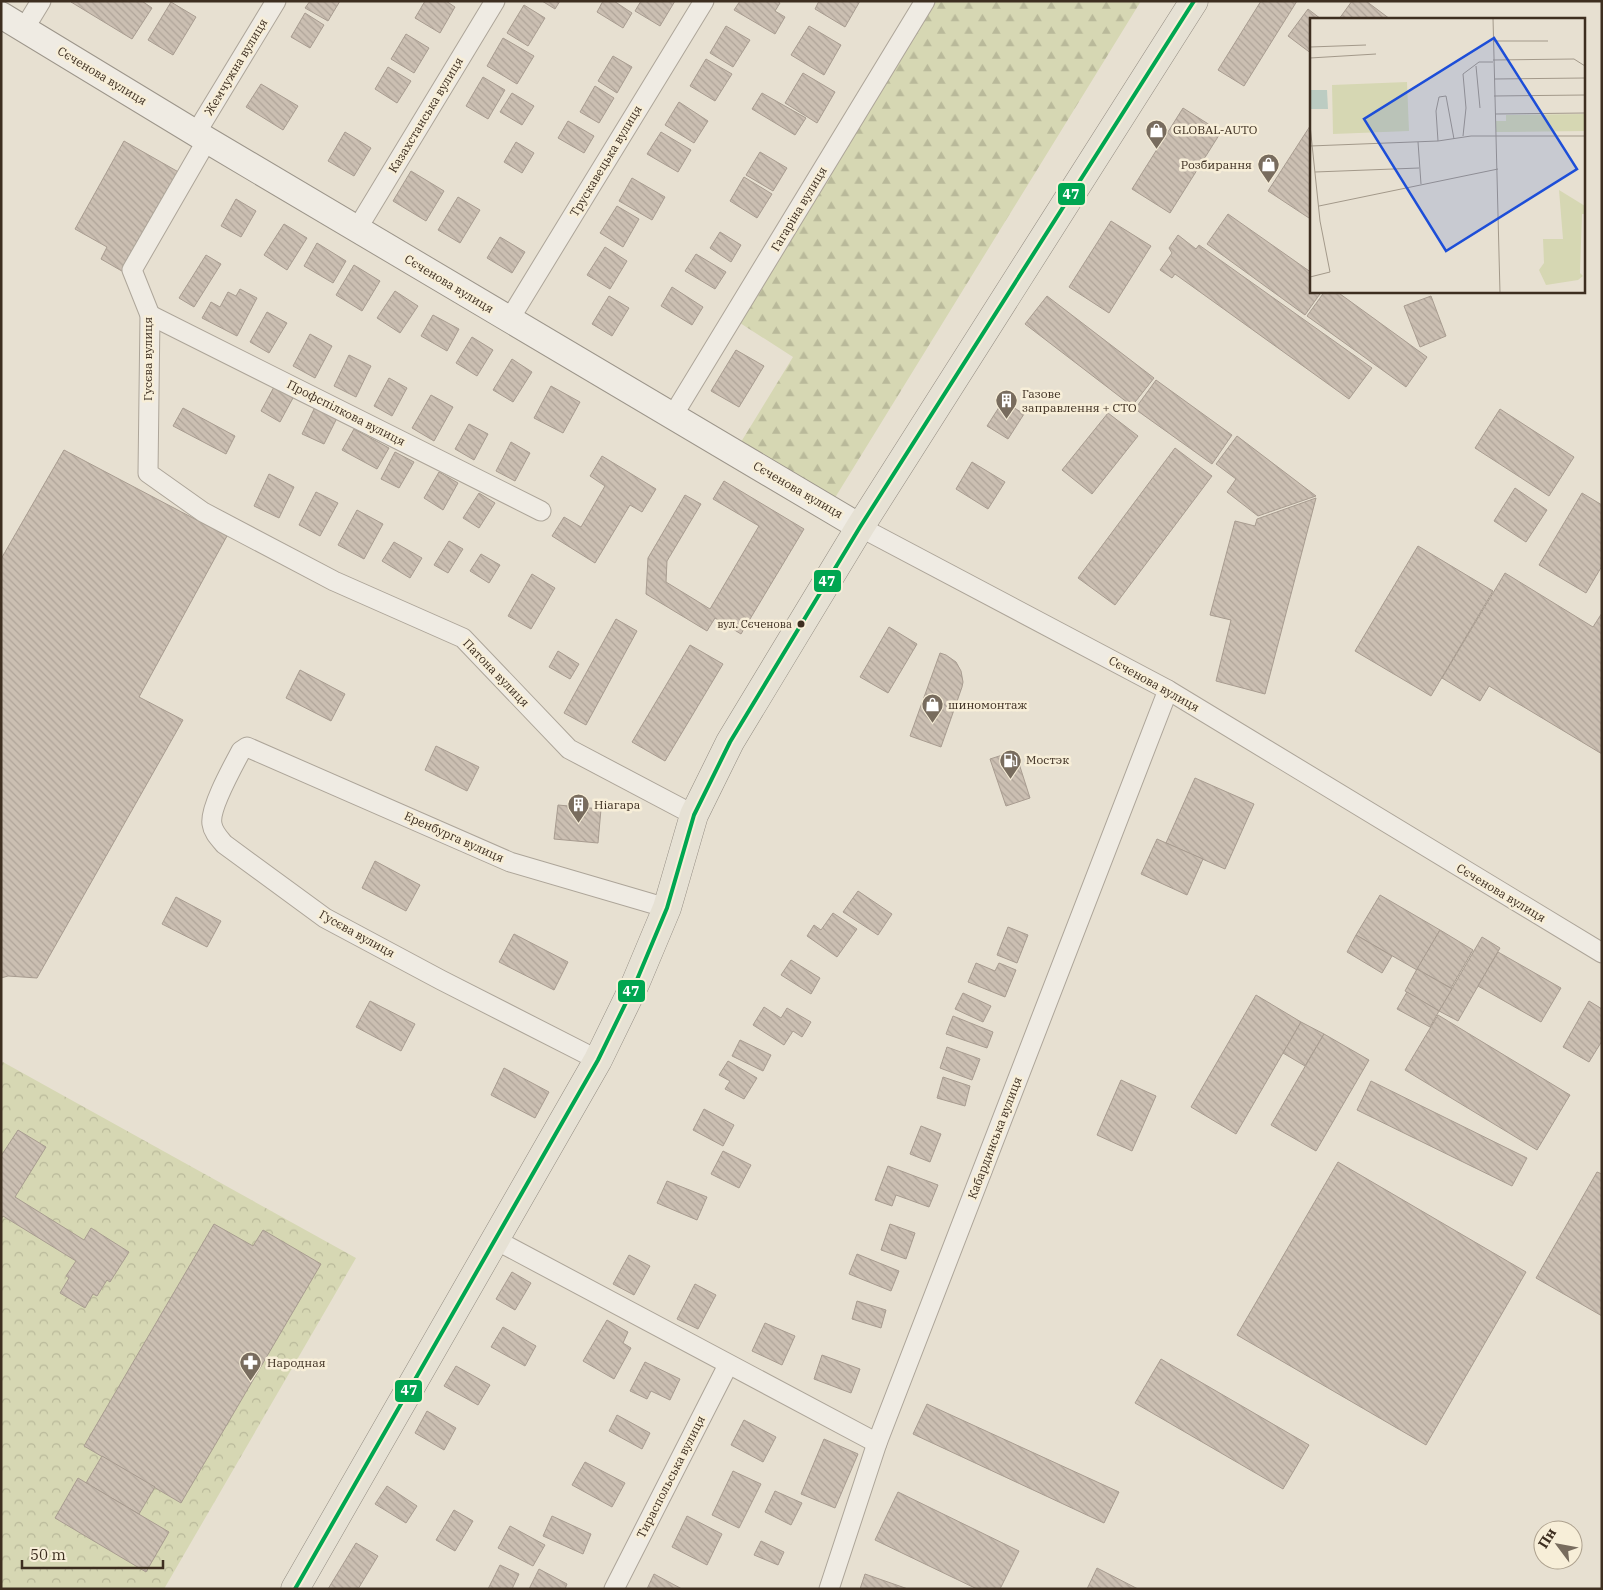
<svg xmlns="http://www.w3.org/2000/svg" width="1603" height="1590" font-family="'IBM Plex Serif',serif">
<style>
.forest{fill:url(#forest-firs)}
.park{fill:url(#park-crowns)}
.building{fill:url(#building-back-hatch);stroke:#a89c90}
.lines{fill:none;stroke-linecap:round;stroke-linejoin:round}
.street-casing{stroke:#ada599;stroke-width:21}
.secondary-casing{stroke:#9c958a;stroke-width:28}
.primary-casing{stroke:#928b80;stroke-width:29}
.street{stroke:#efebe3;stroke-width:19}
.secondary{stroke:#efebe3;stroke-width:26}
.primary{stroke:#e6e1d4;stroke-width:28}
.bus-1-casing{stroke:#f7eed8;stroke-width:8}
.bus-1{stroke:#00a651;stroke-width:4}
.bus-dot{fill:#3d2e20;stroke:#f7eed8;stroke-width:2}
.labels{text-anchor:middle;stroke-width:5;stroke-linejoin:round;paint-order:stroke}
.bus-label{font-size:11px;fill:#3d2e20;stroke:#f7eed8;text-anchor:end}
.street-label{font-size:12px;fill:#3d2e20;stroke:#f7eed8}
.poi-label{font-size:12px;fill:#3d2e20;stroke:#f7eed8;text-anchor:start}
.inset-road{fill:none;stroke:#a3998a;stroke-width:1}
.view{fill:#1d4ed8;fill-opacity:0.15;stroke:#1d4ed8;stroke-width:2.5}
.inset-edge{fill:none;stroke:#3d2e20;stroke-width:2.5}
.line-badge{stroke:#f7eed8;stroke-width:2}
.badge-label{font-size:14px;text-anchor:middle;font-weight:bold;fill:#fff}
</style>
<defs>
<pattern id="forest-firs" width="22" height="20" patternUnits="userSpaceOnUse" patternTransform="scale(1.25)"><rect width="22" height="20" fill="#d6d7b3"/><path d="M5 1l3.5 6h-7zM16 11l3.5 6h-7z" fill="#b9b99a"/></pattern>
<pattern id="park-crowns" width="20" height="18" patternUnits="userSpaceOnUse" patternTransform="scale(1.25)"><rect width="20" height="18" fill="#d6d7b3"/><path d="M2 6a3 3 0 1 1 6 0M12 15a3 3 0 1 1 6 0" fill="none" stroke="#b9b99a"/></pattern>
<pattern id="building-back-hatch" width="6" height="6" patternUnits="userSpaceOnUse" patternTransform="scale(1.25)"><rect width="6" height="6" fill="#cbbfb2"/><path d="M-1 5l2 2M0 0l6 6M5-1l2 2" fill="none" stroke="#afa499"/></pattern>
</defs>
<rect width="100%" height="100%" fill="#e7e0d1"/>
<path class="forest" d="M934 1H1141L833 501 741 442 793 357 740 323Z"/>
<path class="park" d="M1 1061 356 1258 164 1589H1Z"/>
<g class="building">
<path d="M142 1 152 8 132 39 71 2Z"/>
<path d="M310 1H340L328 21 305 8Z"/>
<path d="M425 1H446L455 7 440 33 415 18Z"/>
<path d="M542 1H560L555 9Z"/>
<path d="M603 1H614L632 13 623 28 597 12Z"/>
<path d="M641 1H675L660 26 635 11Z"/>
<path d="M740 1H777L780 3 775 11 785 17 775 34 734 10Z"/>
<path d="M819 1H860L845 27 815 9Z"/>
<path d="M1261 1H1297L1244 86 1218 70Z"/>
<path d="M1352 1H1366L1390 19H1339Z"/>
<path d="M171 2 196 17 173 55 148 40Z"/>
<path d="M524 5 545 18 528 46 507 33Z"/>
<path d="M1308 9 1321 19H1312V54L1288 36Z"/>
<path d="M305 13 324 25 310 48 291 37Z"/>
<path d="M726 26 750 40 733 67 710 53Z"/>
<path d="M809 26 841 45 824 75 791 55Z"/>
<path d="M406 34 429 48 414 73 391 59Z"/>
<path d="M503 38 534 56 517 84 487 66Z"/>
<path d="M613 56 632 67 617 93 598 81Z"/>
<path d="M706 59 732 74 715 101 690 86Z"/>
<path d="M388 67 411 81 397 103 375 89Z"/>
<path d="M803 73 835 92 817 123 785 103Z"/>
<path d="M483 77 505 90 488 119 466 106Z"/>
<path d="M261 84 298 106 283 130 246 107Z"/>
<path d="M595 86 614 98 599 123 580 112Z"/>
<path d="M512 93 534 106 522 125 500 112Z"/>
<path d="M762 93 806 118 795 135 752 109Z"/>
<path d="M679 102 708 121 694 143 665 125Z"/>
<path d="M1183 108 1221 132 1170 213 1132 189Z"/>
<path d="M568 121 594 136 584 153 558 138Z"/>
<path d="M1312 123V220L1268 191Z"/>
<path d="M345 132 371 148 354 176 328 161Z"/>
<path d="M661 132 691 150 678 172 647 154Z"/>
<path d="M124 141 182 174 127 274 101 259 107 247 75 229Z"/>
<path d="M516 142 534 153 522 173 504 162Z"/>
<path d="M760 152 787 168 773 191 746 175Z"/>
<path d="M411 171 444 191 426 221 393 201Z"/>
<path d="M744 177 772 194 757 218 730 201Z"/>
<path d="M632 178 665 197 652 220 619 201Z"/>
<path d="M458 197 480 210 460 243 438 230Z"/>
<path d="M236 199 256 211 241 237 221 226Z"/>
<path d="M617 206 639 219 623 247 600 233Z"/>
<path d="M1228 214 1312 273V291H1322L1305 315 1207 244Z"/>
<path d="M1111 221 1151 246 1109 313 1069 287Z"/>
<path d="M284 224 307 238 287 270 264 255Z"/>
<path d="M720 232 741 245 731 262 710 248Z"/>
<path d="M1178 235 1196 249 1199 245 1372 368 1349 399 1175 274 1172 278 1160 270 1172 253 1169 248Z"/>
<path d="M500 237 525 252 512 273 487 258Z"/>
<path d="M317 243 346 261 333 283 304 266Z"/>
<path d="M605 247 627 261 610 289 587 275Z"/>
<path d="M696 254 726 272 715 289 685 271Z"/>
<path d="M206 255 221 264 194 307 179 298Z"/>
<path d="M354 265 380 281 362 311 336 295Z"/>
<path d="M672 287 703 307 692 325 661 306Z"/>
<path d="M240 289 257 298 237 336 202 318 211 302 220 307 228 292 236 296Z"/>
<path d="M395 291 418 306 400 333 377 318Z"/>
<path d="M1325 291H1336L1427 357 1406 387 1307 316Z"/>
<path d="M609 296 629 308 612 336 592 324Z"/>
<path d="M1047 296 1154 378 1132 406 1025 324Z"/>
<path d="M1431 296 1446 336 1420 347 1404 306Z"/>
<path d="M267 312 287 323 269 353 250 342Z"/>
<path d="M433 315 459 329 447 351 421 336Z"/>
<path d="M310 334 332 346 315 378 293 366Z"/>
<path d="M472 337 493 350 477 376 456 363Z"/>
<path d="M736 350 764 366 739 407 711 391Z"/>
<path d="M349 355 371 366 356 397 334 386Z"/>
<path d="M512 359 532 372 513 402 493 390Z"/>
<path d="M389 378 407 388 392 416 374 406Z"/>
<path d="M1156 380 1232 435 1212 464 1135 409Z"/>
<path d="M551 386 580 402 563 433 534 418Z"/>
<path d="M274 387 293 398 280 422 261 411Z"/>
<path d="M431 395 453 407 434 441 412 428Z"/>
<path d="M1003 401 1024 414 1008 439 987 426Z"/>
<path d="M315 407 337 418 324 444 302 434Z"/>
<path d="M183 408 235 436 226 454 173 426Z"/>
<path d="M1500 409 1574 457 1549 496 1475 448Z"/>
<path d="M1108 413 1138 436 1092 494 1062 470Z"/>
<path d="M469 424 488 434 474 460 455 449Z"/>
<path d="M354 429 389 448 377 469 342 450Z"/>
<path d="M1237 436 1316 496 1258 516 1227 492 1236 479 1216 464Z"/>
<path d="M511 442 530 453 515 481 496 471Z"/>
<path d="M1175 448 1212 476 1115 605 1078 578Z"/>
<path d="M64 450 227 536 139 697 183 720 37 978 8 976 1 978V559Z"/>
<path d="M395 452 414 462 399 488 381 479Z"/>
<path d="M602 456 656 489 642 512 630 505 595 563 552 536 564 517 581 527 605 486 590 476Z"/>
<path d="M972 462 1005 482 988 509 956 489Z"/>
<path d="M439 472 458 483 443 510 424 498Z"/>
<path d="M269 474 294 487 279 518 254 506Z"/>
<path d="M724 481 804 529 741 634 715 618 707 631 646 594 648 558 685 495 701 504 667 561 666 582 710 609 759 526 713 499Z"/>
<path d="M1515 488 1547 510 1526 542 1494 521Z"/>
<path d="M316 492 338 503 320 536 299 525Z"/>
<path d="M479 493 495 503 479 528 463 518Z"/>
<path d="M1582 493 1602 505V566L1586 593 1539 565Z"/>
<path d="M1316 498 1265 694 1216 681 1231 620 1210 615 1235 521 1255 526 1257 519Z"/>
<path d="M357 510 383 524 364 559 338 545Z"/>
<path d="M449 541 463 549 448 573 434 565Z"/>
<path d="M394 542 422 558 410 578 382 561Z"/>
<path d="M1418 546 1493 591 1431 696 1355 651Z"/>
<path d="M481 554 500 565 489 583 470 571Z"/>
<path d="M1505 573 1593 627 1602 613V754L1489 686 1480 701 1442 678Z"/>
<path d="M532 574 555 588 531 629 508 616Z"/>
<path d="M616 619 637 631 586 725 564 713Z"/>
<path d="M889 627 917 644 888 693 860 677Z"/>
<path d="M690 645 723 664 665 761 632 742Z"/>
<path d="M558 651 579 664 570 679 549 667Z"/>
<path d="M940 653 946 655 956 662 961 671 963 682 962 687 941 747 910 736Z"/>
<path d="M300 670 345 694 331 721 286 698Z"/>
<path d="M436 746 479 767 467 791 425 770Z"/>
<path d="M1015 751 1030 798 1006 806 990 759Z"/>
<path d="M1195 778 1254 804 1225 869 1166 843Z"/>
<path d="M558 805 601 809 598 843 554 839Z"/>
<path d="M1157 839 1203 859 1187 895 1141 874Z"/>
<path d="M375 861 420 885 406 911 362 888Z"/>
<path d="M858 891 892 914 878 935 843 912Z"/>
<path d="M1380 895 1440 930 1417 970 1356 935Z"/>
<path d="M176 897 221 921 207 947 162 924Z"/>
<path d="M833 913 857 929 837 957 807 936 814 925 821 930Z"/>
<path d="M1008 927 1028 935 1017 963 997 955Z"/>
<path d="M1440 930 1473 950 1451 988 1417 969Z"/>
<path d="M514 934 568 962 554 990 499 962Z"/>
<path d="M1356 935 1392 956 1382 973 1347 952Z"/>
<path d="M1482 937 1500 948 1458 1021 1439 1011Z"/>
<path d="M1498 952 1561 988 1541 1022 1478 986Z"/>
<path d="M791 960 820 978 811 994 781 975Z"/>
<path d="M976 963 995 971 999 963 1016 970 1005 997 968 982Z"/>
<path d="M1417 969 1452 989 1439 1011 1405 991Z"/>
<path d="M1407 992 1439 1011 1430 1027 1397 1009Z"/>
<path d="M963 993 991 1006 983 1022 955 1009Z"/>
<path d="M1256 995 1301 1022 1236 1134 1191 1107Z"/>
<path d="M370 1001 415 1024 401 1051 356 1027Z"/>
<path d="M1589 1001 1602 1009V1041L1589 1062 1563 1047Z"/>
<path d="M764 1007 781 1018 787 1008 811 1022 802 1037 793 1031 784 1045 753 1025Z"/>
<path d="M1438 1015 1570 1095 1537 1150 1405 1070Z"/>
<path d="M953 1016 993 1032 987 1048 946 1034Z"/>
<path d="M1301 1022 1324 1034 1305 1066 1283 1053Z"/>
<path d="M1324 1034 1369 1060 1316 1151 1271 1125Z"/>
<path d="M740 1040 771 1055 763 1071 732 1056Z"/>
<path d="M947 1047 980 1059 972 1080 940 1068Z"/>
<path d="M728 1061 757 1078 744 1099 725 1089 730 1081 719 1075Z"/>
<path d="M504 1068 549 1092 535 1118 491 1095Z"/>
<path d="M943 1077 970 1086 965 1106 937 1098Z"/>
<path d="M1121 1080 1156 1096 1132 1151 1097 1135Z"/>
<path d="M1371 1081 1527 1158 1512 1186 1357 1110Z"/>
<path d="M704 1109 734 1125 723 1146 693 1130Z"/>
<path d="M921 1126 941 1134 930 1162 910 1154Z"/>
<path d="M18 1130 46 1147 15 1197 84 1240 91 1228 129 1252 110 1282 107 1280 97 1296 93 1294 85 1308 60 1293 69 1278 66 1276 76 1261 3 1216 1 1219V1156Z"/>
<path d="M723 1151 751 1165 739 1188 711 1174Z"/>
<path d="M1338 1162 1526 1272 1426 1445 1237 1335Z"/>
<path d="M888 1166 938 1185 929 1207 896 1195 892 1206 875 1200Z"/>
<path d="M1597 1172 1602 1174V1316L1536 1278Z"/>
<path d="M667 1181 707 1197 697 1220 657 1203Z"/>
<path d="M214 1224 253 1246 263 1230 321 1264 181 1503 84 1446Z"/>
<path d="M890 1224 915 1233 906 1259 881 1250Z"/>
<path d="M857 1254 899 1271 891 1291 849 1274Z"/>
<path d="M629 1255 650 1266 634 1295 613 1284Z"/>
<path d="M512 1272 531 1283 515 1310 496 1299Z"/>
<path d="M695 1284 716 1295 698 1329 677 1319Z"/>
<path d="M857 1301 886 1310 881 1328 852 1319Z"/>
<path d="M607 1320 628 1332 623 1343 631 1348 614 1379 583 1361Z"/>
<path d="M765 1323 795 1336 782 1365 752 1351Z"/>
<path d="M503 1327 536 1346 525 1366 491 1347Z"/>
<path d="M822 1355 860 1369 851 1393 814 1379Z"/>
<path d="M1161 1359 1309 1445 1283 1489 1135 1403Z"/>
<path d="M645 1362 680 1379 670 1400 651 1391 647 1399 630 1391Z"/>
<path d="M456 1366 490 1385 478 1405 444 1386Z"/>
<path d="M927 1404 1119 1492 1104 1523 913 1434Z"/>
<path d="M427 1411 456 1428 444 1450 415 1433Z"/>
<path d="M617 1415 650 1433 642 1449 609 1431Z"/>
<path d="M744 1420 776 1437 763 1462 731 1445Z"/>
<path d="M824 1439 858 1454 835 1508 801 1494Z"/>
<path d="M102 1456 155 1487 139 1514 86 1483Z"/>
<path d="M585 1462 625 1483 612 1507 572 1485Z"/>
<path d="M733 1471 761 1484 739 1528 712 1515Z"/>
<path d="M78 1478 169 1532 146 1572 55 1518Z"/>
<path d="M387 1486 417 1506 406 1523 375 1504Z"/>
<path d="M775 1491 802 1503 791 1525 765 1512Z"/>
<path d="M898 1492 1019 1551 1000 1589H977L875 1540Z"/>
<path d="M454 1510 473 1521 455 1551 436 1540Z"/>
<path d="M552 1516 591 1534 583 1554 543 1536Z"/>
<path d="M687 1516 722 1534 707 1565 672 1547Z"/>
<path d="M510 1526 545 1545 533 1566 498 1548Z"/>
<path d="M761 1541 784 1552 778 1565 754 1555Z"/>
<path d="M356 1543 378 1556 358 1589H328Z"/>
<path d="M500 1565 519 1574 512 1589H488Z"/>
<path d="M1097 1568 1138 1589H1087Z"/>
<path d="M539 1569 567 1584 565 1589H529Z"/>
<path d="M654 1574 682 1589H647Z"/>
<path d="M865 1574 908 1589H860Z"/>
</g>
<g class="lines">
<defs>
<g id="street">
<path d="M24 29 41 1"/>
<path d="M196 133 276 1"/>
<path d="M207 140 132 270 150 315 148 473 203 512 334 581 463 638 569 749 694 815"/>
<path d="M357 229 495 1"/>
<path d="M150 315 541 511"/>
<path d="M509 320 704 1"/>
<path d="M672 417 925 1"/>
<path d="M860 527 1168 690 1602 953"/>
<path d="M598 1060 441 980 325 918 224 844C219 838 213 832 212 824 209 809 233 766 241 751L247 747 510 862 667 908"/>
<path d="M494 1239 877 1443"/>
<path d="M614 1589 728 1365"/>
<path d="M829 1589 877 1443 1168 690"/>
</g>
<path id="secondary" d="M1 15 207 140 860 527"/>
<path id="primary" d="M295 1589 598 1060 636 982 667 908 694 815 730 742 860 527 1194 1"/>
</defs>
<use href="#street" class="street-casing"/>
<use href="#secondary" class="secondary-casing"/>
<use href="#primary" class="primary-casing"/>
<use href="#street" class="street"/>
<use href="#secondary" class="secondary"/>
<use href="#primary" class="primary"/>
<defs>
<path id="bus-1" d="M295 1589 598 1060 636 982 667 908 694 815 730 742 860 527 1194 1"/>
</defs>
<use href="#bus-1" class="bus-1-casing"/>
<use href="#bus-1" class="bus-1"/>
</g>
<defs>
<symbol id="shop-pin" viewBox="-11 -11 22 30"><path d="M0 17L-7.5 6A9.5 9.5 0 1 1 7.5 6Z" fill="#786c5e" stroke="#f7eed8"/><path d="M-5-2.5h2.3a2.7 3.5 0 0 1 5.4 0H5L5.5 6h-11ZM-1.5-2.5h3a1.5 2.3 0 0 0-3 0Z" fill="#fff"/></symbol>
<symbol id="building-pin" viewBox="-11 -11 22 30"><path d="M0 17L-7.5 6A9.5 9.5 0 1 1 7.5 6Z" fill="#786c5e" stroke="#f7eed8"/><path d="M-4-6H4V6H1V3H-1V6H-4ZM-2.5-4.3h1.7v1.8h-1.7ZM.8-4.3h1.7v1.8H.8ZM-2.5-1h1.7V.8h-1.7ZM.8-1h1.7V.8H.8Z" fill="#fff"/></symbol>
<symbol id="fuel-pin" viewBox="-11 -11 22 30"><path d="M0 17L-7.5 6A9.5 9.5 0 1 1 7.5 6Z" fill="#786c5e" stroke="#f7eed8"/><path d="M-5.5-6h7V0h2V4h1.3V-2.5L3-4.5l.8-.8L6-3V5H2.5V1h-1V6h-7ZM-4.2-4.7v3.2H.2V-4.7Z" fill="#fff"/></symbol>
<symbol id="pharmacy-pin" viewBox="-11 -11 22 30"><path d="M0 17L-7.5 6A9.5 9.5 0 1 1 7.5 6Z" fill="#786c5e" stroke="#f7eed8"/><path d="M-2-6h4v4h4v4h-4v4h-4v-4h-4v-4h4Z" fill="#fff"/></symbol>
</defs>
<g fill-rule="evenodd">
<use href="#shop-pin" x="1144" y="118" width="25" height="34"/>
<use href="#shop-pin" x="1256" y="152" width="25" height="34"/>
<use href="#building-pin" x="994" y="388" width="25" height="34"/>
<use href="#shop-pin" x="920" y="692" width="25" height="34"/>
<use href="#fuel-pin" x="998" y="748" width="25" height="34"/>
<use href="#building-pin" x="566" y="792" width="25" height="34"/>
<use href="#pharmacy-pin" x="238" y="1350" width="25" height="34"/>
</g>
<circle class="bus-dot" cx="801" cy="624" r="4.5"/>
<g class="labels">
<g class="bus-label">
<text x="792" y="628">вул. Сєченова</text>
</g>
<g class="street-label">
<text transform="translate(236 67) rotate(-59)" y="4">Жемчужна вулиця</text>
<text transform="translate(102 76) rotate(31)" y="4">Сєченова вулиця</text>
<text transform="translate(426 115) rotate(-59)" y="4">Казахстанська вулиця</text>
<text transform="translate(606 161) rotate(-59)" y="4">Трускавецька вулиця</text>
<text transform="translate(799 209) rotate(-59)" y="4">Гагаріна вулиця</text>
<text transform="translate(449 284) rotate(31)" y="4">Сєченова вулиця</text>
<text transform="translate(148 359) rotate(-90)" y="4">Гусєва вулиця</text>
<text transform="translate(346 413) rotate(27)" y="4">Профспілкова вулиця</text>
<text transform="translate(798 490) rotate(30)" y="4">Сєченова вулиця</text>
<text transform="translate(496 673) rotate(46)" y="4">Патона вулиця</text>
<text transform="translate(1154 684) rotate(29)" y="4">Сєченова вулиця</text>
<text transform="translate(454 837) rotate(24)" y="4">Еренбурга вулиця</text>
<text transform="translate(1501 893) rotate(31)" y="4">Сєченова вулиця</text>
<text transform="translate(357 934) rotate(29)" y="4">Гусєва вулиця</text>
<text transform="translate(995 1138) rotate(-69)" y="4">Кабардинська вулиця</text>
<text transform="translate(671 1477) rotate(-63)" y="4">Тираспольська вулиця</text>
</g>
<g class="poi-label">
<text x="1173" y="134">GLOBAL-AUTO</text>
<text x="1252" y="169" text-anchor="end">Розбирання</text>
<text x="1022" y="398">Газове<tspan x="1022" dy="14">заправлення + СТО</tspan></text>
<text x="948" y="709">шиномонтаж</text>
<text x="1026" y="764">Мостэк</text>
<text x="594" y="809">Ніагара</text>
<text x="267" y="1367">Народная</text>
</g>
</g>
<g transform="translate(1310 18)">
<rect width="275" height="275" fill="#e7e0d1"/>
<path d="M249 172 275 188V196H272L270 255 273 258 268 262 236 267 229 252 234 245 233 221H253Z" fill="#d6d7b3"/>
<path d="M275 96V113L186 114V103H196V97Z" fill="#d6d7b3"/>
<path d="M97 64 99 113 23 116 22 67Z" fill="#d6d7b3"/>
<path d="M0 72H17L18 91H0Z" fill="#bcccc2"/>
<path class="inset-road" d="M183 0 190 275M183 23H238M0 29 56 27M0 40 66 36M183 42 264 41 275 48M166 48 170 90M184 61 275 60M184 78 275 77M185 96 275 95M0 107 10 203 20 254 0 259M153 118 156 90 153 56 169 44H183M128 123 126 93 129 79 136 78 144 121M108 124 111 166M0 128 128 123 161 118H275M5 154 109 150M9 188 188 151"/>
<path class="view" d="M184 20 267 151 136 233 54 101Z"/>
<rect width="275" height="275" class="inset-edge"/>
</g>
<g class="line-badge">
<rect x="1057" y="182" width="29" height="24" rx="5" fill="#00a651"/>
<rect x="813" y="569" width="29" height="24" rx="5" fill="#00a651"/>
<rect x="617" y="979" width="29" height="24" rx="5" fill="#00a651"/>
<rect x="394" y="1379" width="29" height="24" rx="5" fill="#00a651"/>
</g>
<g class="badge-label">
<text x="1071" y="199">47</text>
<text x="827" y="586">47</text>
<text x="631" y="996">47</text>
<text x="409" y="1395">47</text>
</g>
<rect width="1603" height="1590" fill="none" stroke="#3d2e20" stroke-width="5"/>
<g transform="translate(1558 1545) rotate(302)"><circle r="24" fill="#f7eed8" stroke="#ada18e"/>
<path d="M0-4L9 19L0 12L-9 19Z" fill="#786c5e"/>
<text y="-8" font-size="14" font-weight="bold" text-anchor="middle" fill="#3d2e20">Пн</text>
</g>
<path d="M22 1560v8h141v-8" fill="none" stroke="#3d2e20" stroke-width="2.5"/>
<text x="30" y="1560" font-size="15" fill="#3d2e20" stroke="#f7eed8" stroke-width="4" paint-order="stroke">50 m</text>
</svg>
